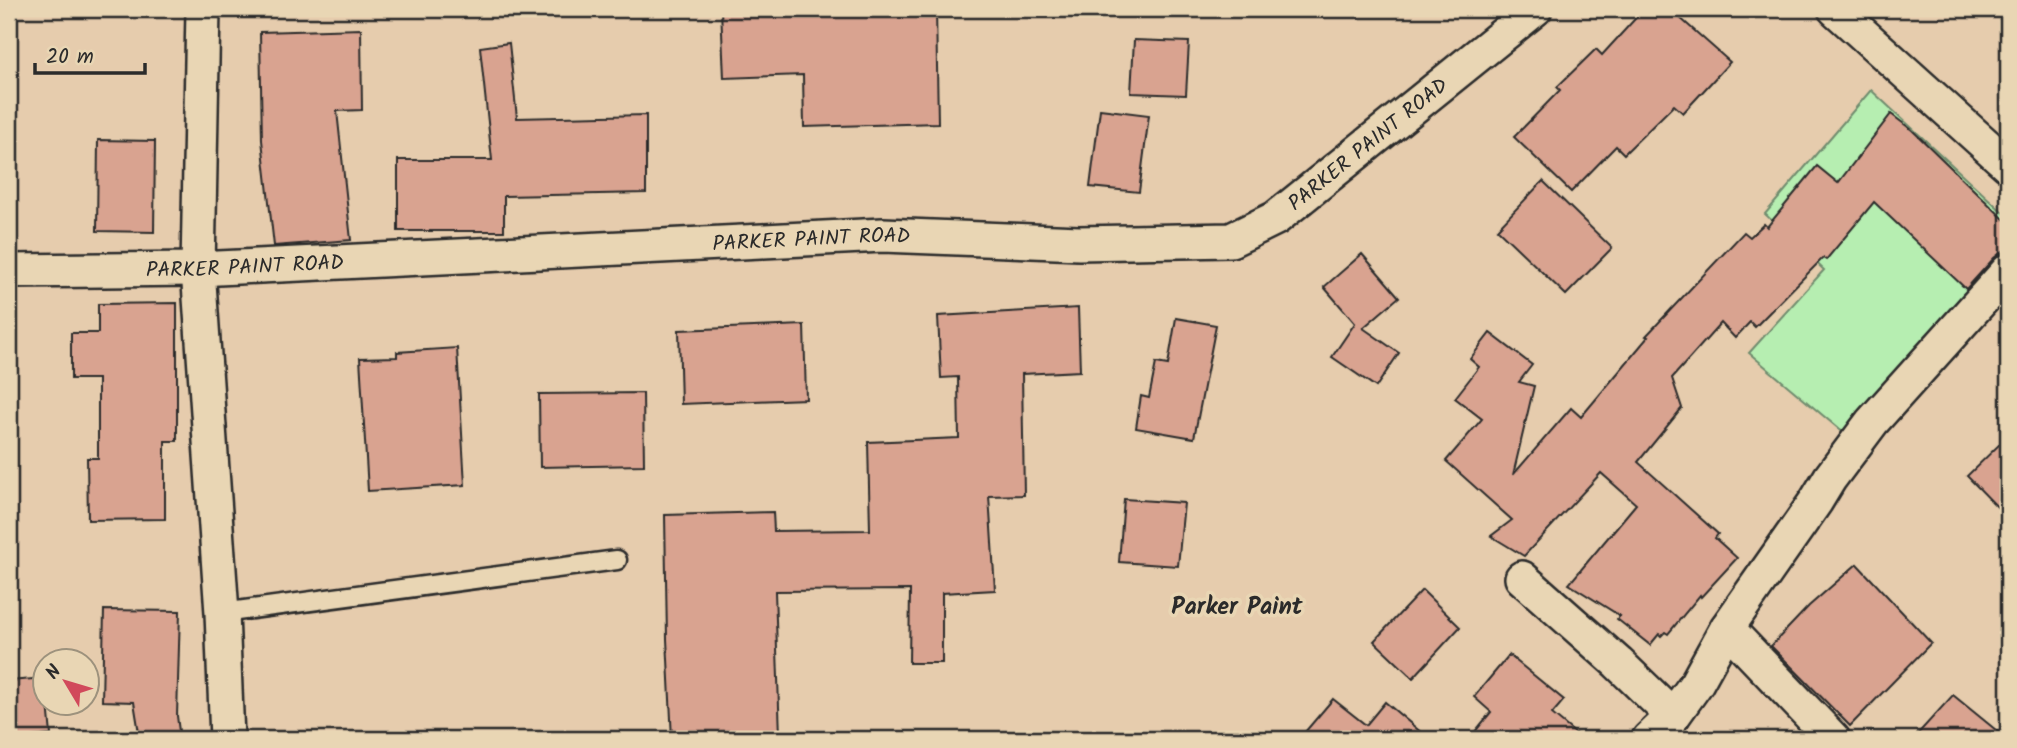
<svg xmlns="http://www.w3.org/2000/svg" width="2017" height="748" font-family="Kalam,sans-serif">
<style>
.green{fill:#b6eeb1;stroke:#708c6e;stroke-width:2}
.building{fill:#d9a390;stroke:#2b2b2b;stroke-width:2}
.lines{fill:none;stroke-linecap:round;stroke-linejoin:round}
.lane-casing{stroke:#2b2b2b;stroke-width:23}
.street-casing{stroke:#2b2b2b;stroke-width:38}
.lane{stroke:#e9d6b4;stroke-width:18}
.street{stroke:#e9d6b4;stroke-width:33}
.labels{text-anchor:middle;stroke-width:7;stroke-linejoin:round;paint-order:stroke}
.street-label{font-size:21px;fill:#2b2b2b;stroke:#e9d6b4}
.quarter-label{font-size:24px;font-weight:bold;fill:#2b2b2b;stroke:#e9d6b4}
</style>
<rect width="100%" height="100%" fill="#e6ccad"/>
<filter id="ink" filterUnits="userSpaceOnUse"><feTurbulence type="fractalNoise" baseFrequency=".0143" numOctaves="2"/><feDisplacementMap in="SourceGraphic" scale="14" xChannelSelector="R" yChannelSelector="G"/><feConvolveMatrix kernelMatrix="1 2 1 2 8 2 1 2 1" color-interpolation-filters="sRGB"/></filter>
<g filter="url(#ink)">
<path class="green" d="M1871 90 2008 217V255L1845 434 1749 353 1824 270 1765 214Z"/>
<g class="building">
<path d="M721 9H936L938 123 804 127 803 75 724 78Z"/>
<path d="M1644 9H1670L1730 62 1683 113 1674 105 1624 154 1616 146 1571 192 1514 137 1560 90 1557 87 1596 49 1602 55Z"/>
<path d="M361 29 362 110 337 111 351 240 274 246 262 140 260 32Z"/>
<path d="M1134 40 1189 42 1186 95 1131 93Z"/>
<path d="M509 43 517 118 646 115V193L504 196V231H398V160H492L480 47Z"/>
<path d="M1100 109 1149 115 1139 192 1090 187Z"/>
<path d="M1891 114 1912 130 2008 223V247L1994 258 1966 289 1874 202 1826 260 1823 258 1755 327 1750 322 1735 338 1721 323 1672 378 1682 408 1638 462 1718 534 1715 538 1737 558 1701 597 1700 595 1668 634 1665 632 1661 636 1659 634 1650 645 1617 619 1620 616 1569 584 1636 504 1601 473 1524 556 1491 536 1512 520 1446 461 1482 419 1455 398 1479 367 1470 359 1490 333 1532 365 1519 382 1534 386 1513 475 1571 408 1581 417 1648 337 1646 336 1744 232 1750 237 1764 224 1767 227 1817 166 1838 183Z"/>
<path d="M98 140 155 141 154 232 97 231Z"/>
<path d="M1543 181 1612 248 1566 295 1497 229Z"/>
<path d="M1362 254 1399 297 1363 328 1399 353 1376 387 1332 357 1355 323 1324 287Z"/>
<path d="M177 303V441H165V519L88 520 87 458H98V379H71V333H98V304Z"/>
<path d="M1078 308 1080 371 1022 374 1024 495 989 496 995 590 942 593V663H909L910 590 775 591 780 736 672 739 667 639 665 515 773 512 774 531 870 530 868 442 959 438 958 377 941 378 938 316Z"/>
<path d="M1176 318 1216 325 1194 438 1136 428 1141 396 1149 398 1156 363 1168 365Z"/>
<path d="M804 325 806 399 681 404 679 330Z"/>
<path d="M457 348 465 485 368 491 360 358 397 357V352Z"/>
<path d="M643 393 644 465 540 467 539 394Z"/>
<path d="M2008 436V518L1967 476Z"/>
<path d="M1124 499 1184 503 1178 566 1119 562Z"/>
<path d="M1857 564 1931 643 1850 726 1771 646 1809 606Z"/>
<path d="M1422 590 1460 627 1413 678 1374 641Z"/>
<path d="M104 610 180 611 177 716 180 739H140L134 702 102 701Z"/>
<path d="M1509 655 1564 700 1552 714 1582 739H1469L1491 712 1474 697Z"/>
<path d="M46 678V703H48L51 735 9 739V681Z"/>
<path d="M1953 695 2007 739H1913Z"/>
<path d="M1333 699 1366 725 1385 702 1429 739H1299Z"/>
</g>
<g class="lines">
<defs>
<path id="lane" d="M222 613 617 560"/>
<g id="street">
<path d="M203 9 198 269 222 613 227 739"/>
<path d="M1835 9 2008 165"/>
<path id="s1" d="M9 271 198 269 883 235 1079 243 1231 240 1276 218 1535 9"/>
<path d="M1522 578 1618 663 1673 716"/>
<path d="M1727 628 1833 739"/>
<path d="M1649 739 1673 716 1696 684 1727 628 1816 501 1830 478 1872 422 2008 271"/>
</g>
</defs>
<use href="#lane" class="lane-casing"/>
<use href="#street" class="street-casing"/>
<use href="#lane" class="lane"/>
<use href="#street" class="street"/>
</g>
</g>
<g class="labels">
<g class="street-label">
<text dy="7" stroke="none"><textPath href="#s1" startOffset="1391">PARKER PAINT ROAD</textPath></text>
<text dy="7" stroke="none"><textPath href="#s1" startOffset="803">PARKER PAINT ROAD</textPath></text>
<text dy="7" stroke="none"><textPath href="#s1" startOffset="236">PARKER PAINT ROAD</textPath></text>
</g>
<g class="quarter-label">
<text x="1237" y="614">Parker Paint</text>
</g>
</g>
<rect width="2017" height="748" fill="none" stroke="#e9d6b4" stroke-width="35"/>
<rect x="18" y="18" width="1982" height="713" fill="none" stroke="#2b2b2b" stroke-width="2.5" filter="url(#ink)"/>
<g transform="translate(66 682) rotate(308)"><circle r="33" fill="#e9d6b4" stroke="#9d927d" stroke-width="2"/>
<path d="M0-5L12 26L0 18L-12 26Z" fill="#d1495b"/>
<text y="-10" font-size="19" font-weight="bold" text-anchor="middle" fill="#2b2b2b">N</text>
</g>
<path d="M35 63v10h110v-10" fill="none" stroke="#2b2b2b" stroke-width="3.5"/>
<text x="46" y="63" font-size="21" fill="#2b2b2b" stroke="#e9d6b4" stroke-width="5" paint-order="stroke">20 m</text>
</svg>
